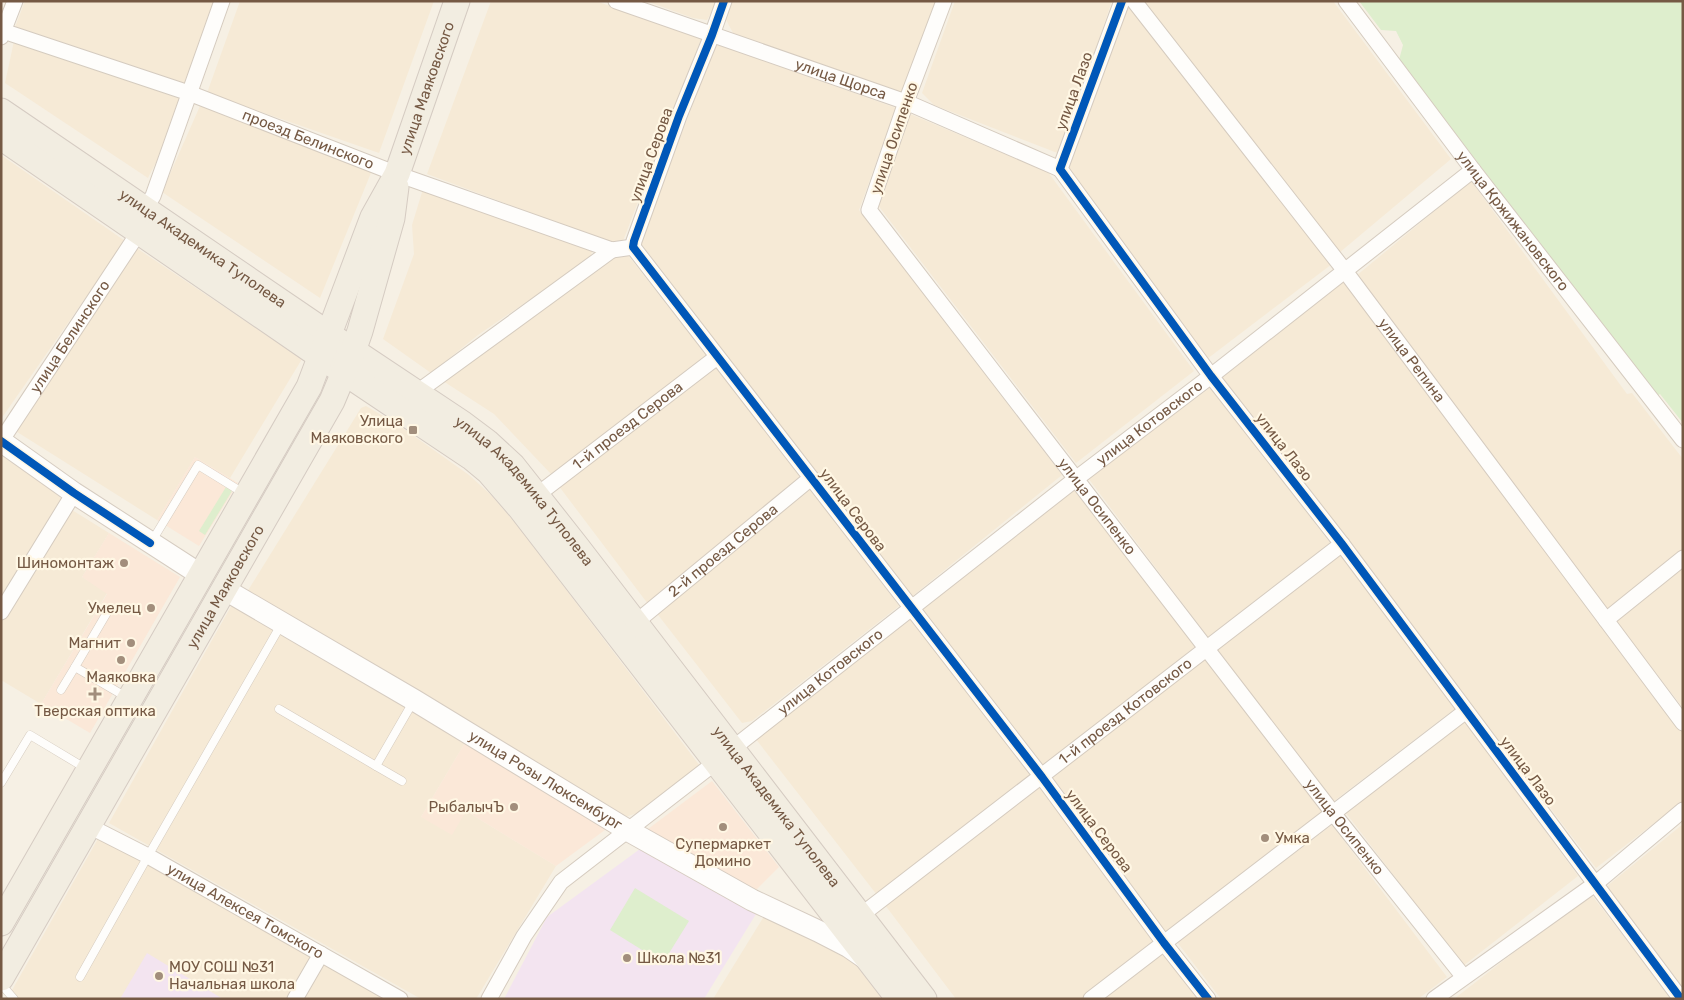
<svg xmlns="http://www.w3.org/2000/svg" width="1684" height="1000" font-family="Rubik,sans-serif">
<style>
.residential{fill:#f6ead6}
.commercial{fill:#fbe8d8}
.education{fill:#f3e4f0}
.green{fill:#deeecd}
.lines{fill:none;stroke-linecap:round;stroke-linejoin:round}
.lane-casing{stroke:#d5cbbf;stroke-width:9}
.street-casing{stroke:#d5cbbf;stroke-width:17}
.secondary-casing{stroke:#d6ccc1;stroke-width:23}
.primary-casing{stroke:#d5cbc2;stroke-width:27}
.lane{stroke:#fefdfb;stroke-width:8}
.street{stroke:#fefdfb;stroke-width:15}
.secondary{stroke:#fefdfb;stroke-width:21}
.primary{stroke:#f2ede1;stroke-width:25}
.cycleway-casing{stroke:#fff7e4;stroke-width:11}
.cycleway{stroke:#0057b8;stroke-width:8}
.poi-dot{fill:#a28e7c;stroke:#fff7e4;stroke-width:2}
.labels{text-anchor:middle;stroke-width:4.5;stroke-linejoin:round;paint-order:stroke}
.street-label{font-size:15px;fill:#755944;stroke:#fff7e4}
.poi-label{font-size:15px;fill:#755944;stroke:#fff7e4;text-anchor:end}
</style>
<rect width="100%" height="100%" fill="#f6f0e4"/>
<g class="residential">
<path d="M25 1H225L194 87 15 27Z"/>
<path d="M240 1H434L379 153 207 93Z"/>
<path d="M491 1H596L701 39 623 241H607L427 174Z"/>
<path d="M646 1H718L707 20 693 18Z"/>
<path d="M730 1H938L904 93 733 33 724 16Z"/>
<path d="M955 1H1112L1060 154 934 105 922 93Z"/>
<path d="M1129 1 1332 264 1207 359 1065 166Z"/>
<path d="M1143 1H1333L1451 159 1339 253Z"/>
<path d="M14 41 187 101 148 178 5 83Z"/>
<path d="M716 44 896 108 859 210 1062 475 910 598 640 242Z"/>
<path d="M200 106 373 168 320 298 162 192Z"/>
<path d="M910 114 1048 172 1194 371 1076 463 877 204Z"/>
<path d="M1 155 125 241 1 419Z"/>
<path d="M1471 181 1627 394 1632 393 1683 459V708L1577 571 1356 276Z"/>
<path d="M423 189 593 250 589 259 478 335 431 373 383 339 414 254 412 225Z"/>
<path d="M135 247 302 359 230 478 195 457 157 520 14 430Z"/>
<path d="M614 253 627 254 707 356 551 474 494 414 443 381Z"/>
<path d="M1344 279 1683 730V801L1596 868 1221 377Z"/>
<path d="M716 367 802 479 648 604 558 485Z"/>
<path d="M1211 387 1330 543 1208 637 1088 478Z"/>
<path d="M366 406 397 424 469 475 491 495 517 525 700 766 644 811 622 818 247 592 361 408Z"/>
<path d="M2 456 63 497 1 605V458Z"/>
<path d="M1076 486 1196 646 1042 767 918 610Z"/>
<path d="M810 488 899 606 752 721 742 723 655 611Z"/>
<path d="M72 510 109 533 82 577 107 593 41 704 1 680V623Z"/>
<path d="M1340 555 1456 708 1334 801 1216 649Z"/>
<path d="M234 601 466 741 421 817 466 811 556 866 476 999H421L109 823Z"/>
<path d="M910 616 1033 776 877 895 755 738Z"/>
<path d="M1205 656 1323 811 1167 934 1049 778Z"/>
<path d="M1463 719 1578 876 1463 966 1346 813Z"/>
<path d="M1040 786 1155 942 1082 999H956L885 905Z"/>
<path d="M1683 824V988L1606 887Z"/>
<path d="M1332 825 1447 977 1418 999H1221L1177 942Z"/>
<path d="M99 837 312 956 288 999H7Z"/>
<path d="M1590 893 1672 999H1454Z"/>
<path d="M766 913 857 961 890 999H713Z"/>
<path d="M1162 952 1197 999H1101Z"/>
<path d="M323 963 385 999H302Z"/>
</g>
<g class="commercial">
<path d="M195 457 238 483 199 546 157 520Z"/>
<path d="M109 533 180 577 90 733 41 704 107 594 82 577Z"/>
<path d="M466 741 609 827 556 866 466 811 452 835 421 817Z"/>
<path d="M712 781 779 867 753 893 644 832Z"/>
</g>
<g class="education">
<path d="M640 849 756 914 704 999H504L547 917Z"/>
<path d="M147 953 223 999H120Z"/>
</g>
<g class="green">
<path d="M1359 1H1683V423L1660 394 1657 396 1399 60 1403 45 1396 31 1381 30Z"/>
<path d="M226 487 232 491 205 535 199 531Z"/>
<path d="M635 888 689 921 663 963 610 930Z"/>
</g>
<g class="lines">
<defs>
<g id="lane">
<path d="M152 541 198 465 245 494"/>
<path d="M108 611 75 667 128 698"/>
<path d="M61 690 75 667"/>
<path d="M279 709 376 766 413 702"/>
<path d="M376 766 402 781"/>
<path d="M1 783 30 735 85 768"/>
<path d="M80 977 148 856 282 623"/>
<path d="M1 984 14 999"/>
</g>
<g id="street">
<path id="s1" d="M616 1 906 102 1060 169"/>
<path d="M724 1 712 35 679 116 634 241 633 247 1042 777 1164 943 1208 999"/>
<path id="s2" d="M944 1 906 102 869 210 1333 813 1463 976"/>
<path d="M1122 1 1060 169 1211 376 1342 544 1681 999"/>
<path id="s3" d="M1134 1 1345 271 1683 723"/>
<path id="s4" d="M1346 1 1473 170 1683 440"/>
<path id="s5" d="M3 31 189 93 397 174 612 250 633 247"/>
<path d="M1 37 15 1"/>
<path d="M145 209 153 196 222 1"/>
<path d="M416 393 612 250"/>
<path id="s6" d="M1 441 139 232"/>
<path id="s7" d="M537 495 717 357"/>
<path d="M1 612 74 493"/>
<path d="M1606 620 1683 558"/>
<path id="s8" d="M635 623 811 478"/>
<path id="s9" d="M732 749 1077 478 1211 376 1473 170"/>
<path id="s10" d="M89 826 148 856 400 999"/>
<path id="s11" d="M860 916 1342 544"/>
<path d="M295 999 321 954"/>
<path d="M489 999 524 936 561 882 716 762"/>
<path d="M1091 999 1466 711"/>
<path d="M1434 999 1595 884 1683 810"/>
</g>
<g id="secondary">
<path d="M1 441 74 493 201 575"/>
<path id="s12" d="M224 589 414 700 629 831 752 900 818 931 849 947 865 958"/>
</g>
<g id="primary">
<path id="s13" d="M1 111 328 334 463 424 487 442 513 466 577 547 924 999"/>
<path d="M1 137 320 356 471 457 489 472 521 509 899 999"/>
<path id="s14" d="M1 923 309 387 373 217 397 174 457 1"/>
<path id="s15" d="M1 978 332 401 353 351 360 331 392 218 396 187"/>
</g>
</defs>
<use href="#lane" class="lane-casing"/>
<use href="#street" class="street-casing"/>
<use href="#secondary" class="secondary-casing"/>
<use href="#primary" class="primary-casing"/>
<use href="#lane" class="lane"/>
<use href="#street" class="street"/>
<use href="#secondary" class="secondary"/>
<use href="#primary" class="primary"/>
<defs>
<g id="cycleway">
<path d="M724 1 712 35 679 116 634 241 633 247 1042 777 1164 943 1208 999"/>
<path d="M1122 1 1060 169 1211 376 1342 544 1681 999"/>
<path d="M1 441 74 493 150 543"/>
</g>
</defs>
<use href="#cycleway" class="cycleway-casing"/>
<use href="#cycleway" class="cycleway"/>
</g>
<g class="poi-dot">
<rect x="408" y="425" width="10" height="10" rx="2.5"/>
<circle cx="124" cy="563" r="5"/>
<circle cx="151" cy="608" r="5"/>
<circle cx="131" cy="643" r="5"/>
<circle cx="121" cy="660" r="5"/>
<path d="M92.5 686.5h5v5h5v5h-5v5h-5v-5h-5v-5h5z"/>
<circle cx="514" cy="807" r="5"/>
<circle cx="723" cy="827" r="5"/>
<circle cx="1265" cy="838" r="5"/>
<circle cx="627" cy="958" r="5"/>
<circle cx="159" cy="976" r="5"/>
</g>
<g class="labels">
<g class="street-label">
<text dy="5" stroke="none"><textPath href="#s1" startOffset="238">улица Щорса</textPath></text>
<text dy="5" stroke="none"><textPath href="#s14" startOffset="940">улица Маяковского</textPath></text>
<text transform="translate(1074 91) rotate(-70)" y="5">улица Лазо</text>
<text transform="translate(894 138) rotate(-71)" y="5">улица Осипенко</text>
<text dy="5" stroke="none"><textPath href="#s5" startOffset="324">проезд Белинского</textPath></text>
<text transform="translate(651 155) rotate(-70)" y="5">улица Серова</text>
<text dy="5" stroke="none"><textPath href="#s4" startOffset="276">улица Кржижановского</textPath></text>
<text dy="5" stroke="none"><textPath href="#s13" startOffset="244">улица Академика Туполева</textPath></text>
<text dy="5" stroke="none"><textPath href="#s6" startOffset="125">улица Белинского</textPath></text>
<text dy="5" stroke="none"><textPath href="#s3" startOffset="454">улица Репина</textPath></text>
<text dy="5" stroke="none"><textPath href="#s9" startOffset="530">улица Котовского</textPath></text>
<text dy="5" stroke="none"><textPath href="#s7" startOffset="114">1-й проезд Серова</textPath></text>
<text transform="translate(1284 447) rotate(52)" y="5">улица Лазо</text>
<text dy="5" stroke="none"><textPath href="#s13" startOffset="649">улица Академика Туполева</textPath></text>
<text dy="5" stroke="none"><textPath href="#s2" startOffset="596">улица Осипенко</textPath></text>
<text transform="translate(853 510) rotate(53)" y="5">улица Серова</text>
<text dy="5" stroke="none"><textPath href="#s8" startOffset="114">2-й проезд Серова</textPath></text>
<text dy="5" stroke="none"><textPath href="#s15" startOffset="451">улица Маяковского</textPath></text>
<text dy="5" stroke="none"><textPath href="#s9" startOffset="125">улица Котовского</textPath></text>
<text dy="5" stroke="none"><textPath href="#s11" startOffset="335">1-й проезд Котовского</textPath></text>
<text transform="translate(1528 771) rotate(53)" y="5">улица Лазо</text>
<text dy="5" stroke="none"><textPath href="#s12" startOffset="374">улица Розы Люксембург</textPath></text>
<text dy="5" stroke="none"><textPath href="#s13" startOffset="1054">улица Академика Туполева</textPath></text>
<text dy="5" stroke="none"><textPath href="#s2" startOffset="1001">улица Осипенко</textPath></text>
<text transform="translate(1099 831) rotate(53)" y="5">улица Серова</text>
<text dy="5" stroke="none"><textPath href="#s10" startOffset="178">улица Алексея Томского</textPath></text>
</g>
<g class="poi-label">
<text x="403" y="426">Улица<tspan x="403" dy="17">Маяковского</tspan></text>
<text x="114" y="568">Шиномонтаж</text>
<text x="141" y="613">Умелец</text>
<text x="121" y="648">Магнит</text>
<text x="121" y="682" text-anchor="middle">Маяковка</text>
<text x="95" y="716" text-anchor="middle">Тверская оптика</text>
<text x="504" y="812">РыбалычЪ</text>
<text x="1275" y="843" text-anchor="start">Умка</text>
<text x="723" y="849" text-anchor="middle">Супермаркет<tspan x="723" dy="17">Домино</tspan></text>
<text x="637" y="963" text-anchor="start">Школа №31</text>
<text x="169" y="972" text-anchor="start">МОУ СОШ №31<tspan x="169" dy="17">Начальная школа</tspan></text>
</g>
</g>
<rect width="1684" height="1000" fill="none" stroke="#755944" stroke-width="5"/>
</svg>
